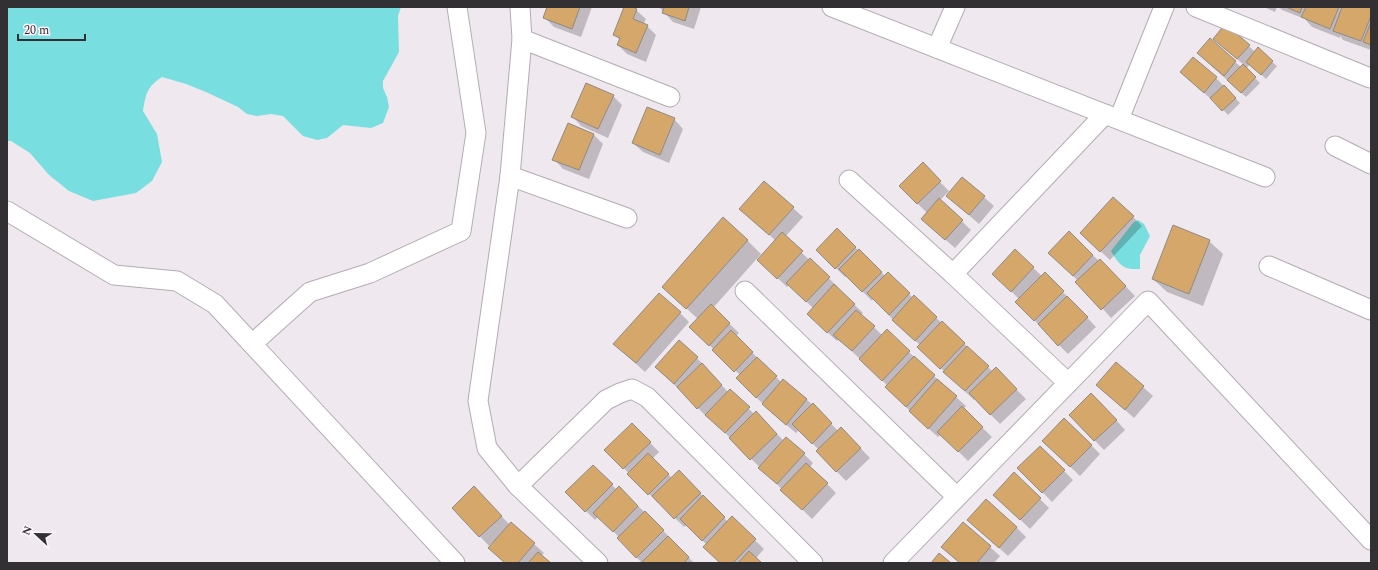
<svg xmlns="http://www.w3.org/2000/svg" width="1378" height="570" font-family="Spectral,serif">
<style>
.water{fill:#78dedf}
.shadow{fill:#0003}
.building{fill:#d5a76a;stroke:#8f8a83}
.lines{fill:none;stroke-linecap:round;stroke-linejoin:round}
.street-casing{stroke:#b3acb2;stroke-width:21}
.street{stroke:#fff;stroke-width:19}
</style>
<rect width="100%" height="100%" fill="#f0e8ef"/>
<g class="water">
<path d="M7 7H401L398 16 399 52 383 81V88L387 97 389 107 383 123 371 128 343 125 327 138 317 140 303 136 283 116 271 114 257 116 247 114 238 107 206 92 186 84 162 77C147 87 146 93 143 111L157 134 162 162 152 181 136 193 93 201 69 191 49 175 30 153 11 141H7Z"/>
<path d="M1138 220 1144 224 1150 236 1140 255V269C1123 270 1119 265 1111 251L1133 223Z"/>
</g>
<g class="shadow">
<path d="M549 7H592L581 37 554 27 545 18Z"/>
<path d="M625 7H630L636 10 646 19 643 25 647 26 656 35 646 62 627 54 618 45 620 40 614 34Z"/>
<path d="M659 7H701L694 29 673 22Z"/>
<path d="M1264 7H1277L1275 12Z"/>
<path d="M1279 7H1371V50L1343 40 1340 36V38L1312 27 1305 19 1282 10Z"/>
<path d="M1249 46 1255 52 1272 62 1277 66 1266 79 1250 64 1246 69 1260 83 1246 97 1207 62H1235L1241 67 1244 65 1224 48Z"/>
<path d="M1193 58 1216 78 1240 103 1228 115 1214 100 1213 101 1191 81Z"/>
<path d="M613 96 622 105 608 138 581 126 572 116Z"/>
<path d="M674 119 683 129 669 163 643 152 633 143Z"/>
<path d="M568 125 594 135 603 144 589 179 563 169 554 159Z"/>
<path d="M922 164 949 191 940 200 971 230 955 248 932 228 927 213 900 186Z"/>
<path d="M962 178 994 206 979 224 947 196Z"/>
<path d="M764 182 803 217 785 237 838 287 837 288 863 313 861 315 882 335 887 331 956 397 966 406 963 409 992 437 968 461 941 434 938 437 919 420 896 397 888 386 860 359 839 339 837 341 817 323 813 308 789 285 787 287 768 269 776 241 740 209Z"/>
<path d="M1133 217 1142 226 1110 260 1081 233Z"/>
<path d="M837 230 885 276 888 273 913 298 942 323V322L993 372 1005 378 1026 399 1000 424 975 399 974 400 928 356 920 345 902 329 873 299 872 301 847 276 845 277 817 250Z"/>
<path d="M1069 233 1099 261 1109 269 1135 296 1111 318 1078 281 1059 262Z"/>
<path d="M747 240 761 254 713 308 739 333 736 336 781 382 783 380 813 405 838 431 841 428 870 458 846 481 817 451 819 450 799 430 796 433 772 413 737 378 740 375 700 336 698 319 663 287Z"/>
<path d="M1209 241 1223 254 1203 306 1167 292 1153 279Z"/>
<path d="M1015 251 1042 276 1045 273 1096 327 1068 354 1016 302 1019 299 1003 283Z"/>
<path d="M680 313 689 322 645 372 624 353Z"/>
<path d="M697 358 728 392 730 390 754 414 756 413 784 441 787 438 804 454 813 463 810 467 836 493 812 519 708 416 707 417 656 367Z"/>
<path d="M1116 363 1153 396 1134 418 1107 394Z"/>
<path d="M1101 403 1125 430 1104 450 1070 415Z"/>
<path d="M632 424 659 452 652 459 672 478 688 481 728 522 732 518 764 549 756 558 760 563H721L707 545 687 525 684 527 659 502 658 503 606 450Z"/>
<path d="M1091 445 1100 454 1080 476 1053 450Z"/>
<path d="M1040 447 1073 480 1052 502 1019 468Z"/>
<path d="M593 466 617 490 619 488 654 521 694 563H642L618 538 619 537 598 517 595 520 567 492Z"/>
<path d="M483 497 510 525 534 544 544 553 541 556 550 563H505L495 542 494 541 489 546 453 508Z"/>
<path d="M1040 499 1049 508 1030 529 1004 504Z"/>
<path d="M963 523 1000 556 994 563H960L952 556Z"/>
<path d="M1016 527 1026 537 1008 556 978 529Z"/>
</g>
<g class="building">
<path d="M547 7H580L572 29 543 18Z"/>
<path d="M624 7H632L637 9 633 19 648 25 636 53 617 45 620 38 613 35Z"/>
<path d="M662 7H689L685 21 662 13 664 8Z"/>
<path d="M1286 7H1302L1300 13Z"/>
<path d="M1306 7H1339L1330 29 1301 17Z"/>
<path d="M1342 7H1371V16L1361 41 1333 31Z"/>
<path d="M1371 22V45L1363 42Z"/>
<path d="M1225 24 1250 45 1237 59 1213 39Z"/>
<path d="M1210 38 1236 61 1224 76 1197 53Z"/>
<path d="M1258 47 1273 61 1261 75 1246 62Z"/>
<path d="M1193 57 1217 77 1204 93 1180 72Z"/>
<path d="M1243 64 1256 77 1241 93 1227 80Z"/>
<path d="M586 83 614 95 598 129 571 117Z"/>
<path d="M1224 85 1236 98 1222 111 1210 98Z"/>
<path d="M647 107 675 118 660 155 632 143Z"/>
<path d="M568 123 594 134 579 170 552 160Z"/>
<path d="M923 162 941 181 917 204 899 186Z"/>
<path d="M962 177 985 196 969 215 946 196Z"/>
<path d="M764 181 794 207 769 235 739 209Z"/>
<path d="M1113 197 1134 216 1100 252 1080 233Z"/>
<path d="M939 198 963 220 945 240 921 219Z"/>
<path d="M723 217 748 240 686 309 662 287Z"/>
<path d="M1173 225 1210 240 1189 294 1152 279Z"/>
<path d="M837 228 856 247 835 269 816 250Z"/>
<path d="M1069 231 1093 255 1073 276 1048 253Z"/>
<path d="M782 232 803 251 777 279 757 260Z"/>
<path d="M859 249 882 272 862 292 839 269Z"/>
<path d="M1015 249 1034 267 1011 292 992 274Z"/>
<path d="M810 258 830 277 806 302 786 283Z"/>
<path d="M1100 259 1126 286 1101 310 1075 282Z"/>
<path d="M888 272 910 293 889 315 867 293Z"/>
<path d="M1045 272 1064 291 1034 321 1015 302Z"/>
<path d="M834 284 855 304 827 333 807 314Z"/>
<path d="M659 293 681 312 636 363 613 344Z"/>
<path d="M914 295 937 317 915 341 892 320Z"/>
<path d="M1067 296 1088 317 1058 346 1038 324Z"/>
<path d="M711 304 730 323 709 346 689 327Z"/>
<path d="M856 310 875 326 852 351 833 335Z"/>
<path d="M942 321 965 343 940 369 917 347Z"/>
<path d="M887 329 910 351 882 381 859 359Z"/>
<path d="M731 330 753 352 734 372 712 350Z"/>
<path d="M679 340 698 357 674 384 655 367Z"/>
<path d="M967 346 989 366 965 391 943 372Z"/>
<path d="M914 356 935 375 906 407 885 387Z"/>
<path d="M757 357 777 376 756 398 736 378Z"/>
<path d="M1116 362 1144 386 1125 410 1096 385Z"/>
<path d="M702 363 722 385 697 409 677 387Z"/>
<path d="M996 367 1017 389 990 415 969 393Z"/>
<path d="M783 379 807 399 786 425 762 404Z"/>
<path d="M937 379 957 396 928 429 909 411Z"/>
<path d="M730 389 750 407 725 433 705 415Z"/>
<path d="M1091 393 1117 420 1094 441 1069 415Z"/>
<path d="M813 403 832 423 812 444 792 424Z"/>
<path d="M962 406 983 427 958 452 937 432Z"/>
<path d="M756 411 777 434 750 460 729 438Z"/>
<path d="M1064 418 1092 445 1070 467 1042 441Z"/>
<path d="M632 423 651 442 623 469 604 450Z"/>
<path d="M841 427 861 448 836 472 816 451Z"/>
<path d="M786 437 805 453 777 484 758 468Z"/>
<path d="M1040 446 1065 470 1042 493 1017 468Z"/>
<path d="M648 453 669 474 648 495 627 474Z"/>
<path d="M806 463 828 483 802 510 780 490Z"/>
<path d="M593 465 613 484 585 512 565 492Z"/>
<path d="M679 470 701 493 674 519 652 496Z"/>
<path d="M1014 472 1041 498 1020 520 993 495Z"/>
<path d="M474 486 502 516 479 537 452 508Z"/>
<path d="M619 486 638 506 613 532 593 513Z"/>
<path d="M703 495 725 517 702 541 680 519Z"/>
<path d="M986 499 1017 527 999 548 967 520Z"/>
<path d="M645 511 664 530 636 558 617 538Z"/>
<path d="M732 516 756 539 733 563H720L703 547Z"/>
<path d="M511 522 535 543 518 563H505L488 548Z"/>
<path d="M963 522 991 546 977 563H960L941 547Z"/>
<path d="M668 536 689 557 684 563H643L642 562Z"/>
<path d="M749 551 762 563H738Z"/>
<path d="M538 552 551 563H528Z"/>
<path d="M939 553 951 563H931Z"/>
</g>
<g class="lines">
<defs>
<g id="street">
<path d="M520 7 522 39 510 176 478 401 487 448 518 486 598 563"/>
<path d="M832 7 1265 177"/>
<path d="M1196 7 1370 78"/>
<path d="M522 39 670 97"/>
<path d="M937 48 955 7"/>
<path d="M1119 119 1164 7"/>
<path d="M1335 146 1371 164"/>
<path d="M510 176 627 218"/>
<path d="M849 180 953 274 1068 383"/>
<path d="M7 211 114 275 177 281 215 304 455 563"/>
<path d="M1269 266 1371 310"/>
<path d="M953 274 1105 114"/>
<path d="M745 291 957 497"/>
<path d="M252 344 310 292 370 273 461 231 476 133 457 7"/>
<path d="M518 486 606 400 620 393 632 389 647 397 813 563"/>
<path d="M893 563 1148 301 1371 540"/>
</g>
</defs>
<use href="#street" class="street-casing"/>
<use href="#street" class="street"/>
</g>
<rect width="1378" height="570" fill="none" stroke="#333033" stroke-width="16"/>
<g transform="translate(36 534) rotate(292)" stroke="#fdf5fc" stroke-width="3" paint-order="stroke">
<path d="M0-3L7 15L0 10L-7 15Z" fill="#333033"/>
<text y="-6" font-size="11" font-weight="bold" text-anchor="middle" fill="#333033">N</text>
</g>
<path d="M18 34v6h67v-6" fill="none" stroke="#333033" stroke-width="2"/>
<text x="24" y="34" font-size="12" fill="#333033" stroke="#fdf5fc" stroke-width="3" paint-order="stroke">20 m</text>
</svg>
